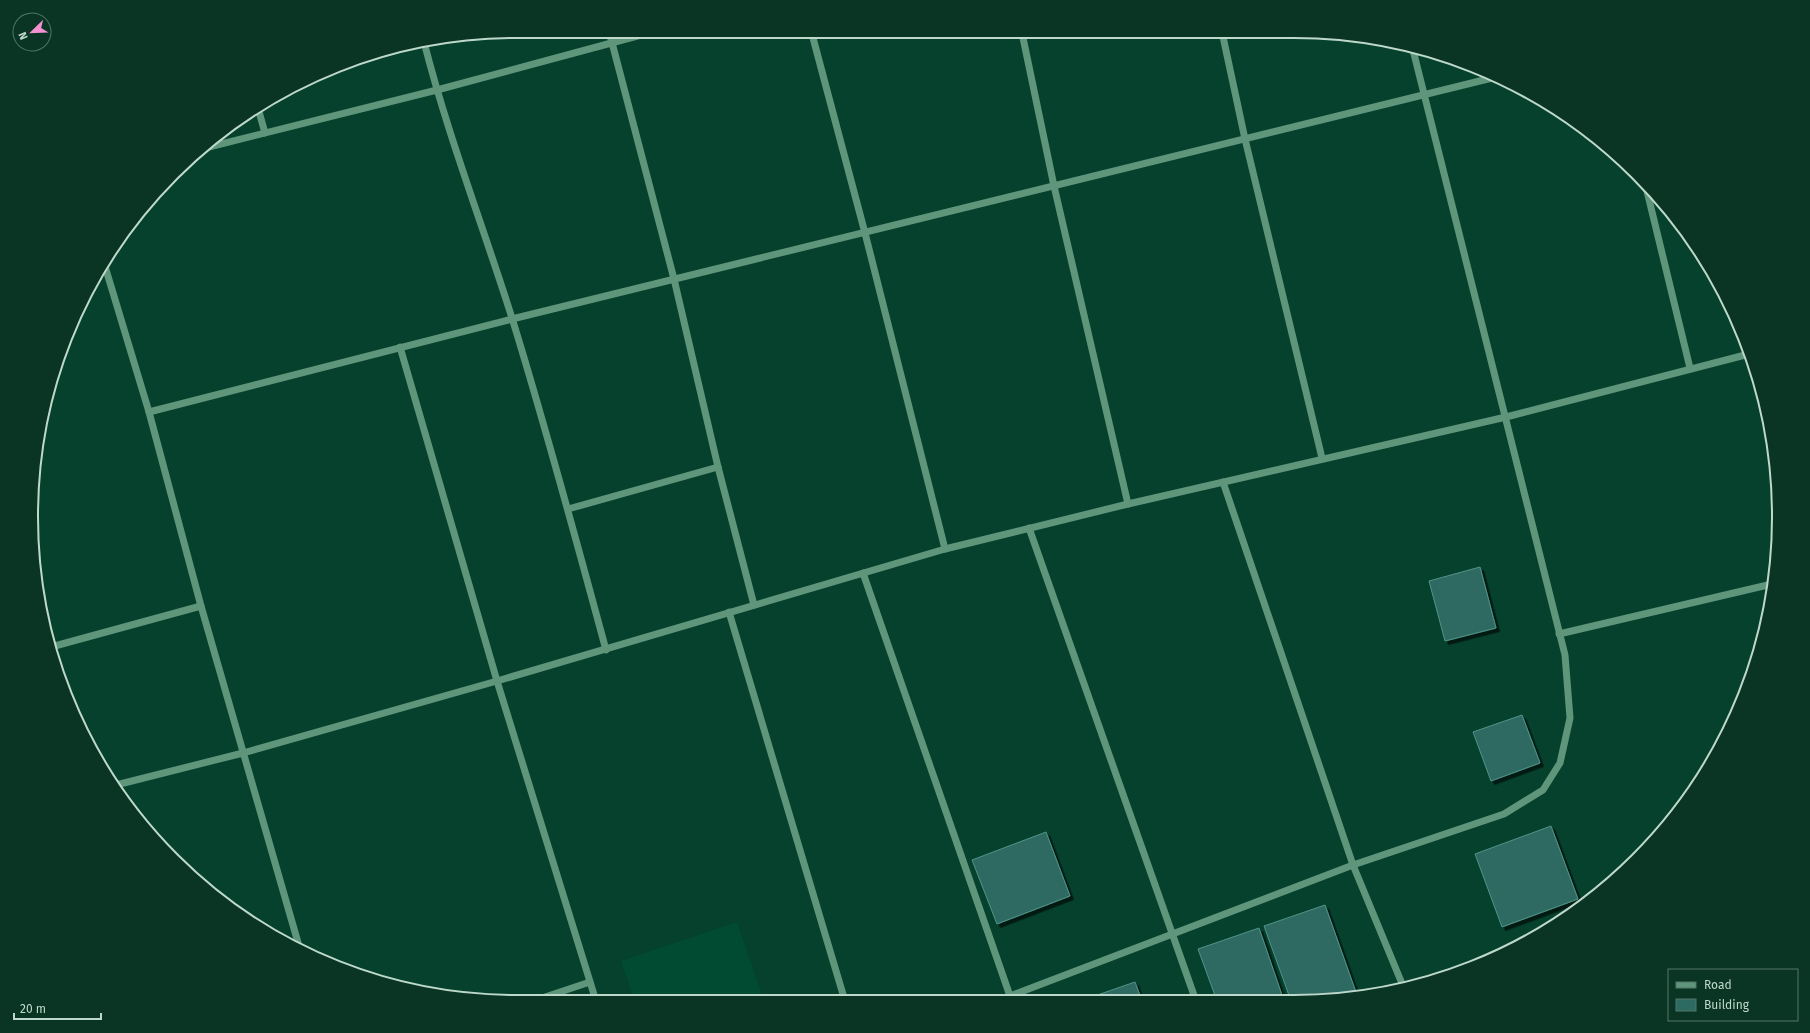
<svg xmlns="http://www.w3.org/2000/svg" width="1810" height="1033" font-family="'Fira Sans',sans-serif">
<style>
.built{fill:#004b32}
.building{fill:#2d6b62;stroke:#529489;filter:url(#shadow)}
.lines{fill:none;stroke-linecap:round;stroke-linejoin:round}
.minor{stroke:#5f957b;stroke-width:7}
.rim{fill:none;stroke:#bed9cb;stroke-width:2}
</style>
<defs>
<filter id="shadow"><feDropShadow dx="3.5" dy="3.5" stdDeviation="0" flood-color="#0009"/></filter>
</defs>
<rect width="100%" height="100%" fill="#05412c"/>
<path class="built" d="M737 922 764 1001H635L621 961Z"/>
<g class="building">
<path d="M1480 567 1496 628 1445 641 1429 581Z"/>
<path d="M1522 715 1540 763 1491 781 1473 732Z"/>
<path d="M1551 826 1578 899 1502 927 1475 854Z"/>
<path d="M1046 832 1070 896 997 924 972 860Z"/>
<path d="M1325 905 1357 995 1325 1001H1291L1264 926Z"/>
<path d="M1259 928 1284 1001H1217L1198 949Z"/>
<path d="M1135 982 1142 1001H1080Z"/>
</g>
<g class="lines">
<g class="minor">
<path d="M1222 32 1245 139 1322 458"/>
<path d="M1022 33 1054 186 1128 504"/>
<path d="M812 34 865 233 945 549"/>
<path d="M610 35 674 279 718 467 754 605"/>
<path d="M424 42C448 136 483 226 512 318 546 428 576 539 606 650"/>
<path d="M258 108 265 133"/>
<path d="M201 149 437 90 641 35"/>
<path d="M1645 183 1690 368"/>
<path d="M104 263 149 412 201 606 299 946"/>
<path d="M400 347 497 681 596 1001"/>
<path d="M149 412 512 319 1492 78"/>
<path d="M1223 482 1353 865 1403 986"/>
<path d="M568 509 718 467"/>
<path d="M1029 528 1196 1001"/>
<path d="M863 573 1010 996"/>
<path d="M729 612 845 1001"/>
<path d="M1559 634 1772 584"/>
<path d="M51 647 201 606"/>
<path d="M116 785 243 753 497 681 945 549 1128 504 1506 417 1749 354"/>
<path d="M533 1001 590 982"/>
<path d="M997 1001 1353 865 1504 814 1543 790 1560 763 1570 718 1565 655 1413 50"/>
</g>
</g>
<path d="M0 0H1810V1033H0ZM516 38H1294A478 478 0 0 1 1772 516V517A478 478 0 0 1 1294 995H516A478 478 0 0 1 38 517V516A478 478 0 0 1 516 38Z" fill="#0a3524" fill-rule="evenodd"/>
<path class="rim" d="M516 38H1294A478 478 0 0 1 1772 516V517A478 478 0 0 1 1294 995H516A478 478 0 0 1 38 517V516A478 478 0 0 1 516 38Z"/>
<rect x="1668" y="969" width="130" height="52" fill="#0a3524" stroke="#527767"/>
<rect x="1676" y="982" width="20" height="6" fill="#5f957b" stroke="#527767"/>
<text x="1704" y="989" font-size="12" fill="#bed9cb">Road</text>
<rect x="1676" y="999" width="20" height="12" fill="#2d6b62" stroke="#527767"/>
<text x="1704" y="1009" font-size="12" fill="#bed9cb">Building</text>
<g transform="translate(32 32) rotate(247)"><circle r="19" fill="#0a3524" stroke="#527767"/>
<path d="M0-3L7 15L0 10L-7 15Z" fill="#f690d0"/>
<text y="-6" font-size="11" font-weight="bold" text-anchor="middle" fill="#bed9cb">N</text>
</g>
<path d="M14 1013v6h87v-6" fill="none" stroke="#bed9cb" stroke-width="2"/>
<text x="20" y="1013" font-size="12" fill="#bed9cb" stroke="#0a3524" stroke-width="3" paint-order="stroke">20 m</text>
</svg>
